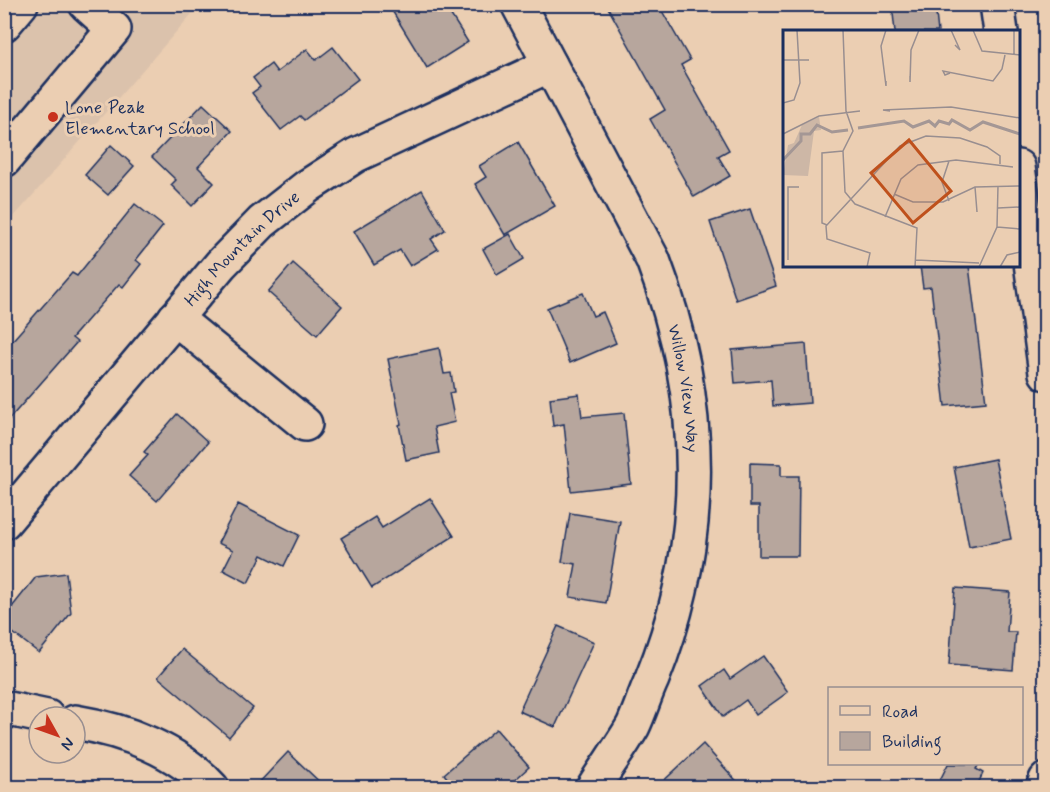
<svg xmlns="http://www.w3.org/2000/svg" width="1050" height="792" font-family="Mynerve,sans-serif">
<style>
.built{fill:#dbc2ac}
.building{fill:#b7a69d;stroke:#1b2f5e;stroke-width:1.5}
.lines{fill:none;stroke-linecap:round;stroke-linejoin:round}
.minor-casing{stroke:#1b2f5e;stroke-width:38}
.minor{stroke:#ebceb2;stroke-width:33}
.poi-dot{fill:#c8321e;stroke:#ebceb2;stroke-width:2}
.labels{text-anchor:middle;stroke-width:6;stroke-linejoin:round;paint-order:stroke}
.poi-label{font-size:18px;fill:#1b2f5e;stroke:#ebceb2;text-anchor:start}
.street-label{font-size:18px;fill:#1b2f5e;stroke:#ebceb2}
.inset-river{fill:none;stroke:#a49795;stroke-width:3}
.inset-road{fill:none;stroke:#988e90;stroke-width:1.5}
.view{fill:#bf511c;fill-opacity:0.15;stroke:#bf511c;stroke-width:3}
.inset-edge{fill:none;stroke:#1b2f5e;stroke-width:3}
</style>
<rect width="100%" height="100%" fill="#ebceb2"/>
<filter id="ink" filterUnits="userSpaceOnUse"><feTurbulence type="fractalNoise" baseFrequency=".0167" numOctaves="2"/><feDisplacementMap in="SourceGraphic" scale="12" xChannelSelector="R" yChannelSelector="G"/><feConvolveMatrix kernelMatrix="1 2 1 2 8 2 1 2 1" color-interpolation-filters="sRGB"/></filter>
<g filter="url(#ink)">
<path class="built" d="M5 5H193L197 8 5 227Z"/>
<g class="building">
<path d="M388 4H444L468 42 427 68Z"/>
<path d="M606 4H658L690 60 681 65 729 150 718 156 730 176 694 197 650 119 665 110Z"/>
<path d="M892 4H935L938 32H895Z"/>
<path d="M333 47 358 79 304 120 300 116 281 130 252 93 260 87 253 78 271 64 277 72 307 49 316 60Z"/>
<path d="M203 104 232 131 198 167 214 183 192 206 171 185 176 180 152 157Z"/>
<path d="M518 142 555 206 505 235 475 184 486 177 479 166Z"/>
<path d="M111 145 134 166 108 195 85 175Z"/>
<path d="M422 190 445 230 431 239 438 249 410 266 400 250 374 265 354 231Z"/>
<path d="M135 204 163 226 136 260 141 264 123 287 119 284 72 338 77 342 4 425V350L72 273 77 276Z"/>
<path d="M750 209 776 286 736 300 710 222Z"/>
<path d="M510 234 524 259 497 275 483 249Z"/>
<path d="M293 263 342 306 317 335 268 292Z"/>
<path d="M920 266H969L986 402 945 406 931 287 923 288Z"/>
<path d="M583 293 593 316 603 312 616 343 570 363 547 308Z"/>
<path d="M806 344 810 403 773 406 771 380 735 383 732 350Z"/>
<path d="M439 348 444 374 451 373 454 392 449 393 455 422 434 427 439 453 406 460 399 425 401 424 388 359Z"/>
<path d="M579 394 582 417 624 413 631 484 571 491 564 424 553 426 550 398Z"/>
<path d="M177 414 208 442 157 501 129 476 148 455 144 452Z"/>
<path d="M995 459 1011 539 969 547 954 467Z"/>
<path d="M750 463 781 464V476H799L798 556H759V506H750Z"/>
<path d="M430 498 454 536 372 588 341 538 375 517 382 528Z"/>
<path d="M238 504 299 535 284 566 262 555 248 583 223 570 233 550 218 543Z"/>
<path d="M570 513 620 521 606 603 570 597 576 564 562 562Z"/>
<path d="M66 573 71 613 39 653 4 626V617L36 577Z"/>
<path d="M955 588 1010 592 1007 632H1016L1013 670 949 665Z"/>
<path d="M558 626 594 642 555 727 519 711Z"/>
<path d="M182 649 253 708 229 737 158 677Z"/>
<path d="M763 656 788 692 756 715 746 700 723 717 702 686 724 670 730 679Z"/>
<path d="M496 729 529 767 506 788H455L444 774Z"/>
<path d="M703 744 743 788H656Z"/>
<path d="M288 752 326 788H254Z"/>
<path d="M948 764H979L976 769 983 773 976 788H936Z"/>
</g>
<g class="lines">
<defs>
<g id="minor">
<path id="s1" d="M518 4 653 260C706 400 708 540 652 679 645 694 640 711 633 726 621 747 606 767 593 788"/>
<path d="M997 4 1001 32"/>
<path d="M4 24 21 4"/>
<path d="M4 160 114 29 86 4"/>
<path d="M1018 167 1046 373"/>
<path d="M175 318 305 424"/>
<path id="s2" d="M4 522 221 264 262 222 308 186 356 155 550 65"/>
<path d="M4 708 47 717"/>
<path d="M75 722C124 730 178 750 212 788"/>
<path d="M1043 788 1046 780"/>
</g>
</defs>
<use href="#minor" class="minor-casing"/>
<use href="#minor" class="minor"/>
</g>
</g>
<circle class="poi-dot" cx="53" cy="117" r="6"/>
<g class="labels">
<g class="poi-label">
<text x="65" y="113">Lone Peak<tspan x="65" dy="21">Elementary School</tspan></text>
</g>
<g class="street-label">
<text dy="6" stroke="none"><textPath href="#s2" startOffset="363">High Mountain Drive</textPath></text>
<text dy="6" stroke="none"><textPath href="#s1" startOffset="422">Willow View Way</textPath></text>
</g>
</g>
<g transform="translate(783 30)">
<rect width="237" height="237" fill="#ebceb2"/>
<path d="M36 87 38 100 31 101 25 146 0 145 5 115 11 113 19 95Z" fill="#cdb7a6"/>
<path class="inset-river" d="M75 98 121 91 130 97 146 91 152 96 156 91 166 94 169 90 187 100 200 92 237 104M0 130 18 111V104H27L34 95 49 102 65 100"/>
<path class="inset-road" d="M60 0 63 81 70 101 60 121 62 162 72 174 134 198 132 237M168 0 177 20 172 15M190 0 199 21 237 25M231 0V25M0 30H26M167 43 162 45 160 41 210 51 219 39 222 25M127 46V52L128 20 136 0M103 51V56L98 16 103 0M0 73 11 70 17 53 14 0M107 81 100 80 168 77 237 88M0 104 36 86 77 81M166 131 159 152 166 171M192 157 194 182M111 164 130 172H160L192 157 237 156M215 178 237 177M102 187 118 149 135 135 173 130 230 137M44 195 39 193V123L60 121M214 197 237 199M5 230V157H16M133 230 196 233M84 237 87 223 44 209 43 196 117 116 143 106 177 108 204 117 217 126V134M196 237 214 197 215 156M217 237 224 225 237 222"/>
<path class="view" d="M126 110 168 161 130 193 88 143Z"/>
<rect width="237" height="237" class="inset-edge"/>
</g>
<rect width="1050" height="792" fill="none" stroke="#ebceb2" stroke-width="24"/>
<rect x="12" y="12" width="1026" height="768" fill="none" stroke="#1b2f5e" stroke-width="2" filter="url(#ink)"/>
<rect x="828" y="687" width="195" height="78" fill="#ebceb2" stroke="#988e90" stroke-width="1.5"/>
<rect x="840" y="706" width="30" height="9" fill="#ebceb2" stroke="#988e90" stroke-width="1.5"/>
<text x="882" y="717" font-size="18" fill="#1b2f5e">Road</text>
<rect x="840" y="732" width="30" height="18" fill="#b7a69d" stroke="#988e90" stroke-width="1.5"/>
<text x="882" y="747" font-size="18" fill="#1b2f5e">Building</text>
<g transform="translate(57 735) rotate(130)"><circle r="28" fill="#ebceb2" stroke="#988e90" stroke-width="1.5"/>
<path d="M0-4.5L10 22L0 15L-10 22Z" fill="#c8321e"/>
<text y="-9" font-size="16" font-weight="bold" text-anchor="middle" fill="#1b2f5e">N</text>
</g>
</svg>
